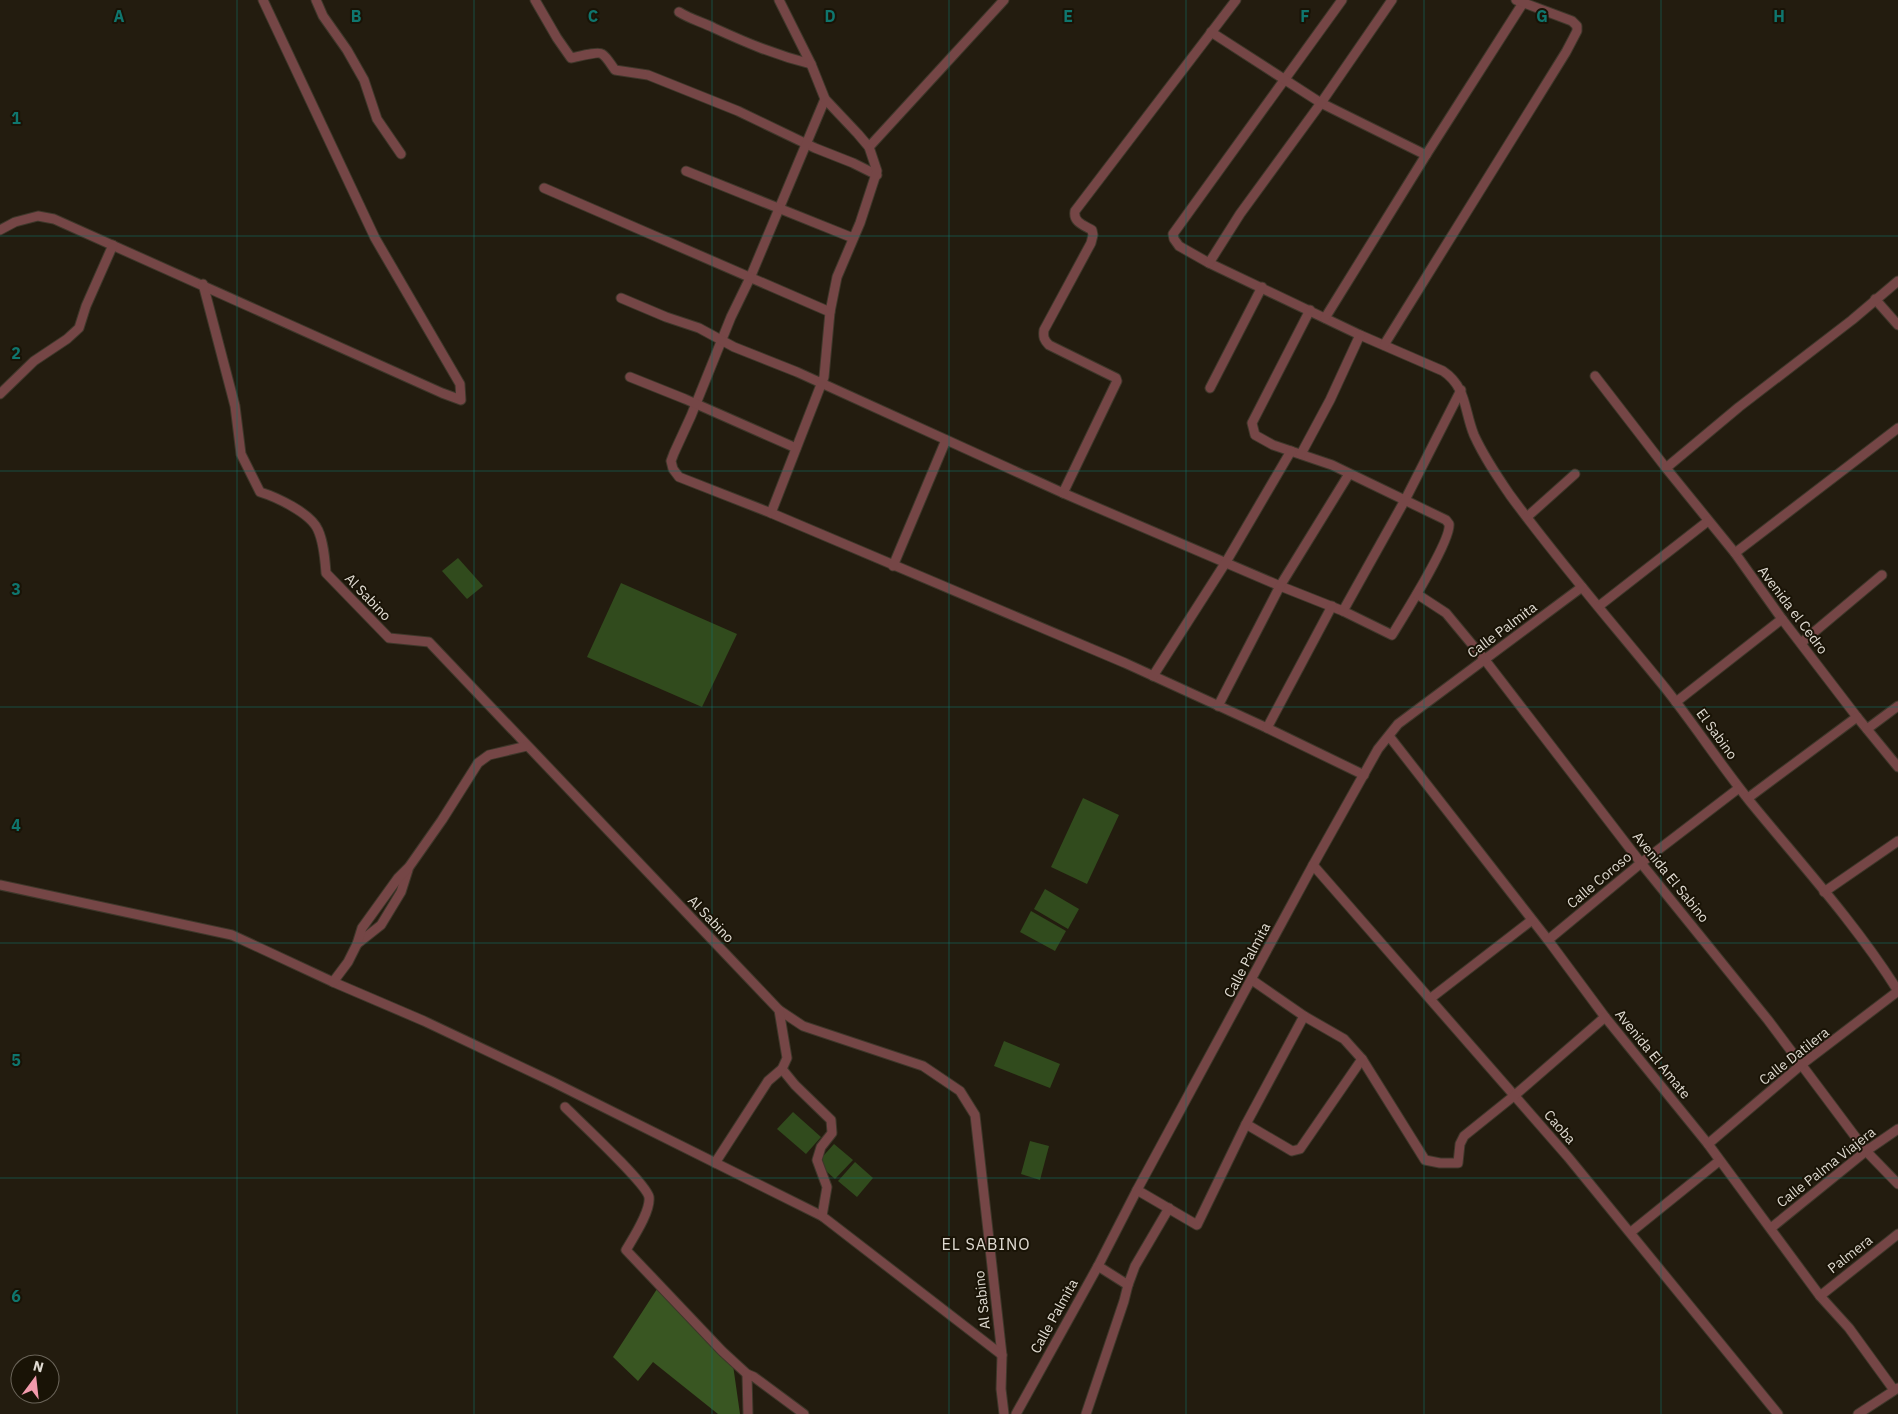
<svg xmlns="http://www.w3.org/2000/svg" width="1898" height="1414" font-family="'IBM Plex Sans',sans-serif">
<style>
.green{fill:#314b1d}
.forest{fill:#395622}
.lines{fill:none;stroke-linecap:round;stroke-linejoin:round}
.street-casing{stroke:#3e372a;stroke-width:11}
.street{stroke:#754646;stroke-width:9}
.grid{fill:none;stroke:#0f766e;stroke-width:1;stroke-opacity:0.55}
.labels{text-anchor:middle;stroke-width:4;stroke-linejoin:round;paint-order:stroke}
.street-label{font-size:14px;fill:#e1dcd3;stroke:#191306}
.quarter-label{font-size:16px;letter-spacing:1px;fill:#e1dcd3;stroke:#191306}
.grid-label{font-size:16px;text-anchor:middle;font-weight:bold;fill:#0f766e;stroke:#191306;stroke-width:4;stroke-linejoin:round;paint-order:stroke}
</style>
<rect width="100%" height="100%" fill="#231c0f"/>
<g class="green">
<path d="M458 558 483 586 467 599 442 571Z"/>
<path d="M621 583 737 634 702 707 587 657Z"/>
<path d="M1083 798 1119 815 1087 884 1051 867Z"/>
<path d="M1045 889 1079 909 1068 929 1034 909Z"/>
<path d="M1031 911 1066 931 1055 951 1020 932Z"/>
<path d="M1004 1041 1060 1064 1050 1088 994 1066Z"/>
<path d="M793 1112 821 1137 806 1154 777 1129Z"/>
<path d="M1030 1141 1049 1146 1040 1180 1021 1174Z"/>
<path d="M834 1144 853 1160 835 1179 817 1163Z"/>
<path d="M855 1162 873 1178 857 1197 838 1181Z"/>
</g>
<path class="forest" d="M657 1289 733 1365 740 1414H718L653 1362 638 1381 613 1357Z"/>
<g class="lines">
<defs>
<g id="street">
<path d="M316 0 323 16 347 50 364 80 377 119 401 154"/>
<path d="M535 0 557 38 571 58C577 57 598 51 602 54 607 57 611 65 615 70L648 75 738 111 815 148 853 163 877 175"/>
<path d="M1342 0 1173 234 1174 239 1179 246 1209 263 1360 335 1443 371C1467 387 1464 411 1474 435 1484 457 1497 476 1510 495 1559 562 1614 625 1666 689 1696 727 1722 767 1752 804 1802 865 1856 924 1898 991"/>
<path d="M679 12C690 19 702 22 714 28 747 43 775 55 811 64"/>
<path d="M1211 32 1321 103 1426 155"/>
<path d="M825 99 750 278 731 317 691 416 674 453 671 461 673 469 679 477 771 513 1125 663 1267 728 1364 775"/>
<path d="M869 147 1004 0"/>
<path d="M686 171 853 238"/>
<path d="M544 188 830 312"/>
<path d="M0 230 15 222 38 216 54 219 442 393 461 400 460 384 375 238 263 0"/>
<path d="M1209 263 1240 214 1321 103 1392 0"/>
<path d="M203 284 235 406 241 454 260 492C276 497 311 513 318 530 324 543 325 560 326 573L389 638 429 642 779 1010 803 1026 923 1066 960 1091 975 1115 1002 1355 1001 1389 1004 1414"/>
<path d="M621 298 666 317 699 328 734 347 797 372 1063 493 1280 586 1343 611 1392 635C1403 617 1452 539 1449 524L1446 520 1332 465 1273 445 1255 435 1252 423 1310 310"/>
<path d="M1875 299 1898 325"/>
<path d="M1325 318 1426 155 1523 3"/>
<path d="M1384 345 1566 52 1577 31V26L1572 21 1516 0"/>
<path d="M1595 376 1666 468 1735 553 1782 619 1857 717 1898 767"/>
<path d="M630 377 685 399 796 448"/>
<path d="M1210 388 1262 287"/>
<path d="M0 394 34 361 67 339 79 328 86 306 113 245"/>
<path d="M1301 454 1330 400 1360 335"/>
<path d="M1666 468 1739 407 1852 320 1898 281"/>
<path d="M1063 493 1117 381 1116 378 1049 345C1044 340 1043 337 1044 330L1091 243 1093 235 1092 230C1083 225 1073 222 1075 211L1236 0"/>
<path d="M771 513 824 377 830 312 837 277 860 223 877 171 869 147 858 134 825 99 811 64 779 0"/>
<path d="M1527 517 1575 474"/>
<path d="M1735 553 1898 428"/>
<path d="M893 566 946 440"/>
<path d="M1417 594 1446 613 1485 660 1641 863 1768 1020 1866 1151 1898 1184"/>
<path d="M1599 606 1708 521"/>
<path d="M1343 611 1405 500 1461 390"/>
<path d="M1801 643 1882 575"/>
<path d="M1153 676 1226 562 1291 451"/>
<path d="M1676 702 1782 619"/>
<path d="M1218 706 1280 586 1349 474"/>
<path d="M1267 728 1332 606"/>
<path d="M1867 729 1898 706"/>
<path d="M1389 736 1548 940 1605 1017 1708 1144 1820 1296 1849 1328 1894 1390"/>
<path d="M1748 798 1857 717"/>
<path d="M1313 865 1568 1157 1778 1414"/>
<path d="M0 885 232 935 333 982 424 1021 553 1082 822 1216 1002 1355"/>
<path d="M1824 892 1898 841"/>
<path d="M1548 940 1641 863 1739 788"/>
<path d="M357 944 381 925 401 892 408 870"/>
<path d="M1252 980 1304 1016 1344 1039 1362 1059 1425 1160 1440 1163H1458L1460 1144 1464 1136 1515 1095 1605 1017"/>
<path d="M333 982 348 962 357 944 362 928 398 878 409 867 442 820 478 763 489 755 527 746"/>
<path d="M1431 998 1532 920"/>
<path d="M782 1069 795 1085 831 1120 832 1133 821 1147 817 1160 827 1187 822 1216"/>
<path d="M565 1107C579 1121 646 1183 649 1197 651 1211 633 1238 626 1250L722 1351 747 1374 754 1377 804 1414"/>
<path d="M1246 1124 1292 1151 1300 1149 1362 1059"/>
<path d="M1708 1144 1801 1065 1898 991"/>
<path d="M715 1163 768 1081 782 1069 787 1058 779 1010"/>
<path d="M1137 1190 1197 1225 1246 1124 1304 1016"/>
<path d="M1771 1228 1866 1151 1898 1129"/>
<path d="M1631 1232 1719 1161"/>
<path d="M1128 1285 1135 1266 1169 1208"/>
<path d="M1820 1296 1898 1234"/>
<path d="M747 1374 748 1414"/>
<path d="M1016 1414 1098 1266 1137 1190 1313 865 1378 749 1398 724 1582 587"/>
<path d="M1086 1414 1124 1301 1128 1285 1098 1266"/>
<path d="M1858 1414 1898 1388"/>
</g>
</defs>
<use href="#street" class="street-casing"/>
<use href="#street" class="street"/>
</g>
<path class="grid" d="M237 0V1414M474 0V1414M712 0V1414M949 0V1414M1186 0V1414M1424 0V1414M1661 0V1414M0 236H1898M0 471H1898M0 707H1898M0 943H1898M0 1178H1898"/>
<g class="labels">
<g class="street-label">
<text transform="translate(368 597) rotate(46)" y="5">Al Sabino</text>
<text transform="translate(1793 610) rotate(53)" y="5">Avenida el Cedro</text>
<text transform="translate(1502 630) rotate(-37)" y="5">Calle Palmita</text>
<text transform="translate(1717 734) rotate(54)" y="5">El Sabino</text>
<text transform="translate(1671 877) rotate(51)" y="5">Avenida El Sabino</text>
<text transform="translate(1599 880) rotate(-40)" y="5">Calle Coroso</text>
<text transform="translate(711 919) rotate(46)" y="5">Al Sabino</text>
<text transform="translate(1247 960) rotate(-62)" y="5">Calle Palmita</text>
<text transform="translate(1653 1054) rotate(51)" y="5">Avenida El Amate</text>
<text transform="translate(1794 1056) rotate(-38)" y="5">Calle Datilera</text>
<text transform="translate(1560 1127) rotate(49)" y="5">Caoba</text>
<text transform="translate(1826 1167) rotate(-38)" y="5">Calle Palma Viajera</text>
<text transform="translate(1850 1254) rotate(-38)" y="5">Palmera</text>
<text transform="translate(982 1300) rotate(-96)" y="5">Al Sabino</text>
<text transform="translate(1054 1316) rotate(-61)" y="5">Calle Palmita</text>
</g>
<g class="quarter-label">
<text x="986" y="1250">EL SABINO</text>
</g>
</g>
<g class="grid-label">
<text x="119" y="22">A</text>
<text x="356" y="22">B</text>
<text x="593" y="22">C</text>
<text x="830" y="22">D</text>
<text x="1068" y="22">E</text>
<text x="1305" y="22">F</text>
<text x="1542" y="22">G</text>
<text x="1779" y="22">H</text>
<text x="16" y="124">1</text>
<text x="16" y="359">2</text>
<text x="16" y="595">3</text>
<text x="16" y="831">4</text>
<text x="16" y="1066">5</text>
<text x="16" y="1302">6</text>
</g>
<g transform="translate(35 1379) rotate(15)"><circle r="24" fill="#191306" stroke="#696358"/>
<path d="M0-4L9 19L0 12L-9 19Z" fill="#f29aac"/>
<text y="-8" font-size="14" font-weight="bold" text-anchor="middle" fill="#e1dcd3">N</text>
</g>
</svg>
